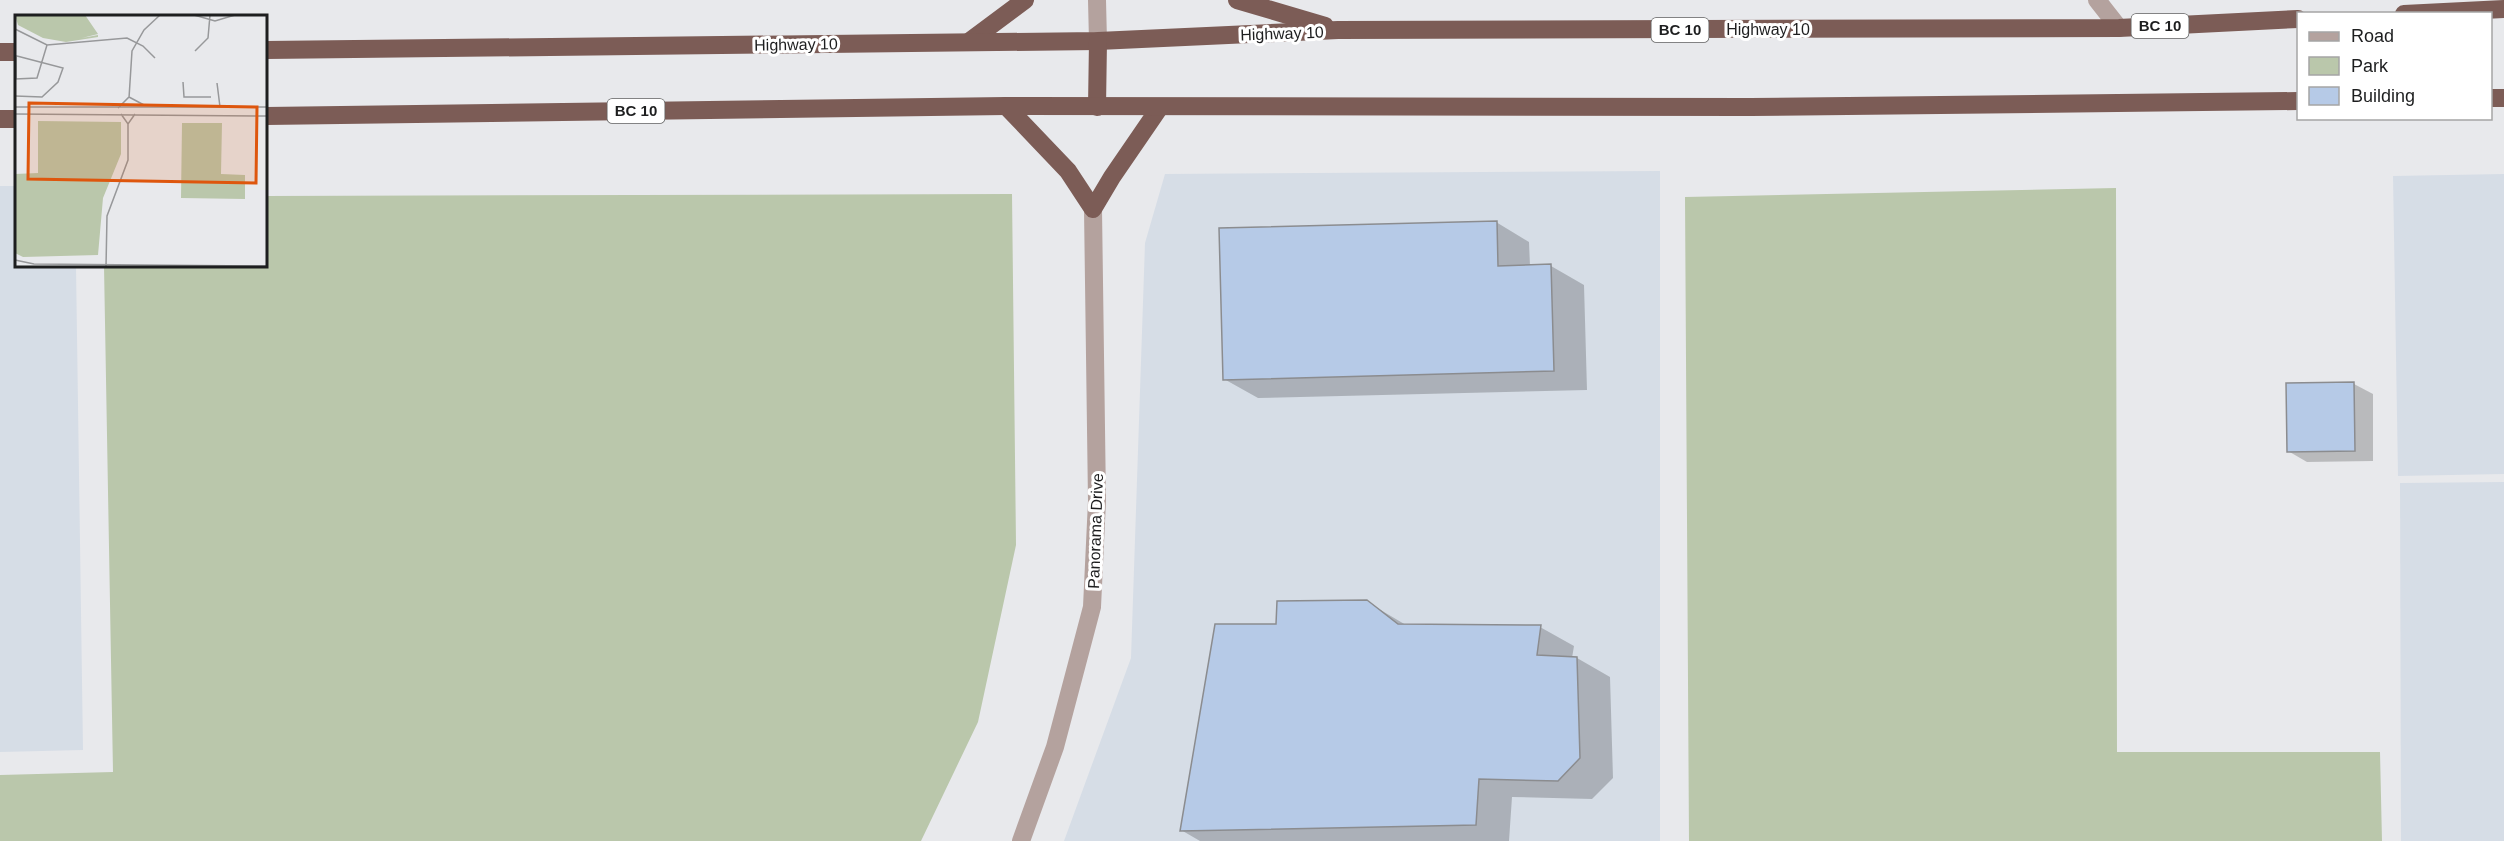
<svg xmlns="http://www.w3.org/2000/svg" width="2504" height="841" font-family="Arial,sans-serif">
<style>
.built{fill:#d6dde6}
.green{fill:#bac7ab}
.shadow{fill:#0003}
.building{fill:#b6cae7;stroke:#8b8c8f;stroke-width:1.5}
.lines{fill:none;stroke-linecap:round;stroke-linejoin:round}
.service{stroke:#b4a29e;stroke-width:18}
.tertiary{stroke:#b4a29e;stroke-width:18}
.trunk{stroke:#7c5c56;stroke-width:18}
.labels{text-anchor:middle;stroke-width:6;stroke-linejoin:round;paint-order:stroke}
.shield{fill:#fff;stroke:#616262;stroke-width:1.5}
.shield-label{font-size:15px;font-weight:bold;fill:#1d1e1f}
.street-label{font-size:16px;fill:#1d1e1f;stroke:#fff}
.inset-road{fill:none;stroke:#97989a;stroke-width:1.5}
.view{fill:#de560d;fill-opacity:0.15;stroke:#de560d;stroke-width:3}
.inset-edge{fill:none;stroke:#1d1e1f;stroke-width:3}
</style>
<rect width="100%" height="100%" fill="#e8e9ec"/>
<g class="built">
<path d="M1660 171V841H1064L1131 658 1145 243 1165 174Z"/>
<path d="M2504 174V474L2398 476 2393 176Z"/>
<path d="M0 186H16V266H76L83 750 0 752Z"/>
<path d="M2504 482V841H2401L2400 483Z"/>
</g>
<g class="green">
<path d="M2116 188 2117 752H2380L2382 841H1689L1685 197Z"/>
<path d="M1012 194 1016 545 978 722 921 841H0V775L113 772 104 266H266V196Z"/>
</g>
<g class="shadow">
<path d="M1496 222 1529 242 1530 266H1551L1584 285 1587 390 1258 398 1224 379Z"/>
<path d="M2354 384 2373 394V461L2307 462 2288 451Z"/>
<path d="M1367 602 1406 625 1540 627 1574 646 1572 658H1577L1610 677 1613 778 1592 799 1512 797 1509 841H1200L1181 830 1277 625Z"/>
</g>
<g class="building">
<path d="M1497 221 1498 266 1551 264 1554 371 1223 380 1219 228Z"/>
<path d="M2354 382 2355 451 2287 452 2286 383Z"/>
<path d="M1367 600 1398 624 1541 625 1537 655 1577 657 1580 758 1558 781 1479 779 1476 825 1180 831 1215 624H1276L1277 601Z"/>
</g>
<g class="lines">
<path class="service" d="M2097 0 2119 28"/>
<g class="tertiary">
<path d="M1097 0 1098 41"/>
<path d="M1021 841 1055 747 1092 607 1097 501 1093 209"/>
</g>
<g class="trunk">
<path d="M1237 0 1325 26"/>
<path d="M2404 14 2504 9"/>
<path d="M970 41 1025 0"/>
<path d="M266 50 1098 41 1338 30 2119 28 2298 19"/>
<path d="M0 52H16"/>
<path d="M2490 98H2504"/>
<path d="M1006 106 1068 171 1093 209 1112 177 1160 107"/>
<path d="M1097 107 1098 41"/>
<path d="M266 116 1006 106 1751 107 2298 101"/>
<path d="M0 119H16"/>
</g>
</g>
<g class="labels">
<g class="shield">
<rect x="2131.5" y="14" width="57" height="24" rx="4.5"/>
<rect x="1651.5" y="18" width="57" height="24" rx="4.5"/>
<rect x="607.5" y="99" width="57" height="24" rx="4.5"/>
</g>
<g class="shield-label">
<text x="2160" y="31">BC 10</text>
<text x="1680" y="35">BC 10</text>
<text x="636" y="116">BC 10</text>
</g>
<g class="street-label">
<text x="1768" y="35">Highway 10</text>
<text transform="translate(1282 33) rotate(-2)" y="6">Highway 10</text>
<text transform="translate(796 44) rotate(-1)" y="6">Highway 10</text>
<text transform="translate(1095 531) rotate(-88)" y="6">Panorama Drive</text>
</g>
</g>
<g transform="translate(15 15)">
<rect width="252" height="252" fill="#e8e9ec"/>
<path d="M0 0H70L83 19 67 23 83 20V22L51 27 28 23 3 10ZM23 106 106 107V139L88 183 83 240 8 242 0 238V159L23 158ZM167 108H207L206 159 230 160V184L166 183Z" fill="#bac7ab"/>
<path class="inset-road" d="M179 0 200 6 220 0M0 14 32 30 112 23 128 31 140 43M180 36 193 23 195 0M1 40V64M0 64 22 63 32 30M168 67 169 82H196M202 68 205 92M0 81 27 82 43 67 48 53 2 41M114 83 117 36 129 15 145 0M0 92H252M103 93 114 82 129 90M0 99 252 101M106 99 113 109 120 99M0 245 19 249 252 251M91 252 92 201 113 145V109"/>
<path class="view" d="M14 88 242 92 241 168 13 164Z"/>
<rect width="252" height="252" class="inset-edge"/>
</g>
<rect x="2297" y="12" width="195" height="108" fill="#ffffff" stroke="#a5a5a5" stroke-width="1.5"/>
<rect x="2309" y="32" width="30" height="9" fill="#b4a29e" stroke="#a5a5a5" stroke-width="1.5"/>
<text x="2351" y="42" font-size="18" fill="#1d1e1f">Road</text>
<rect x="2309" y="57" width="30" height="18" fill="#bac7ab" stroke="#a5a5a5" stroke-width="1.5"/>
<text x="2351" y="72" font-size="18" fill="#1d1e1f">Park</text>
<rect x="2309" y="87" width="30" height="18" fill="#b6cae7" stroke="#a5a5a5" stroke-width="1.5"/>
<text x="2351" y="102" font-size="18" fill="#1d1e1f">Building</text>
</svg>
